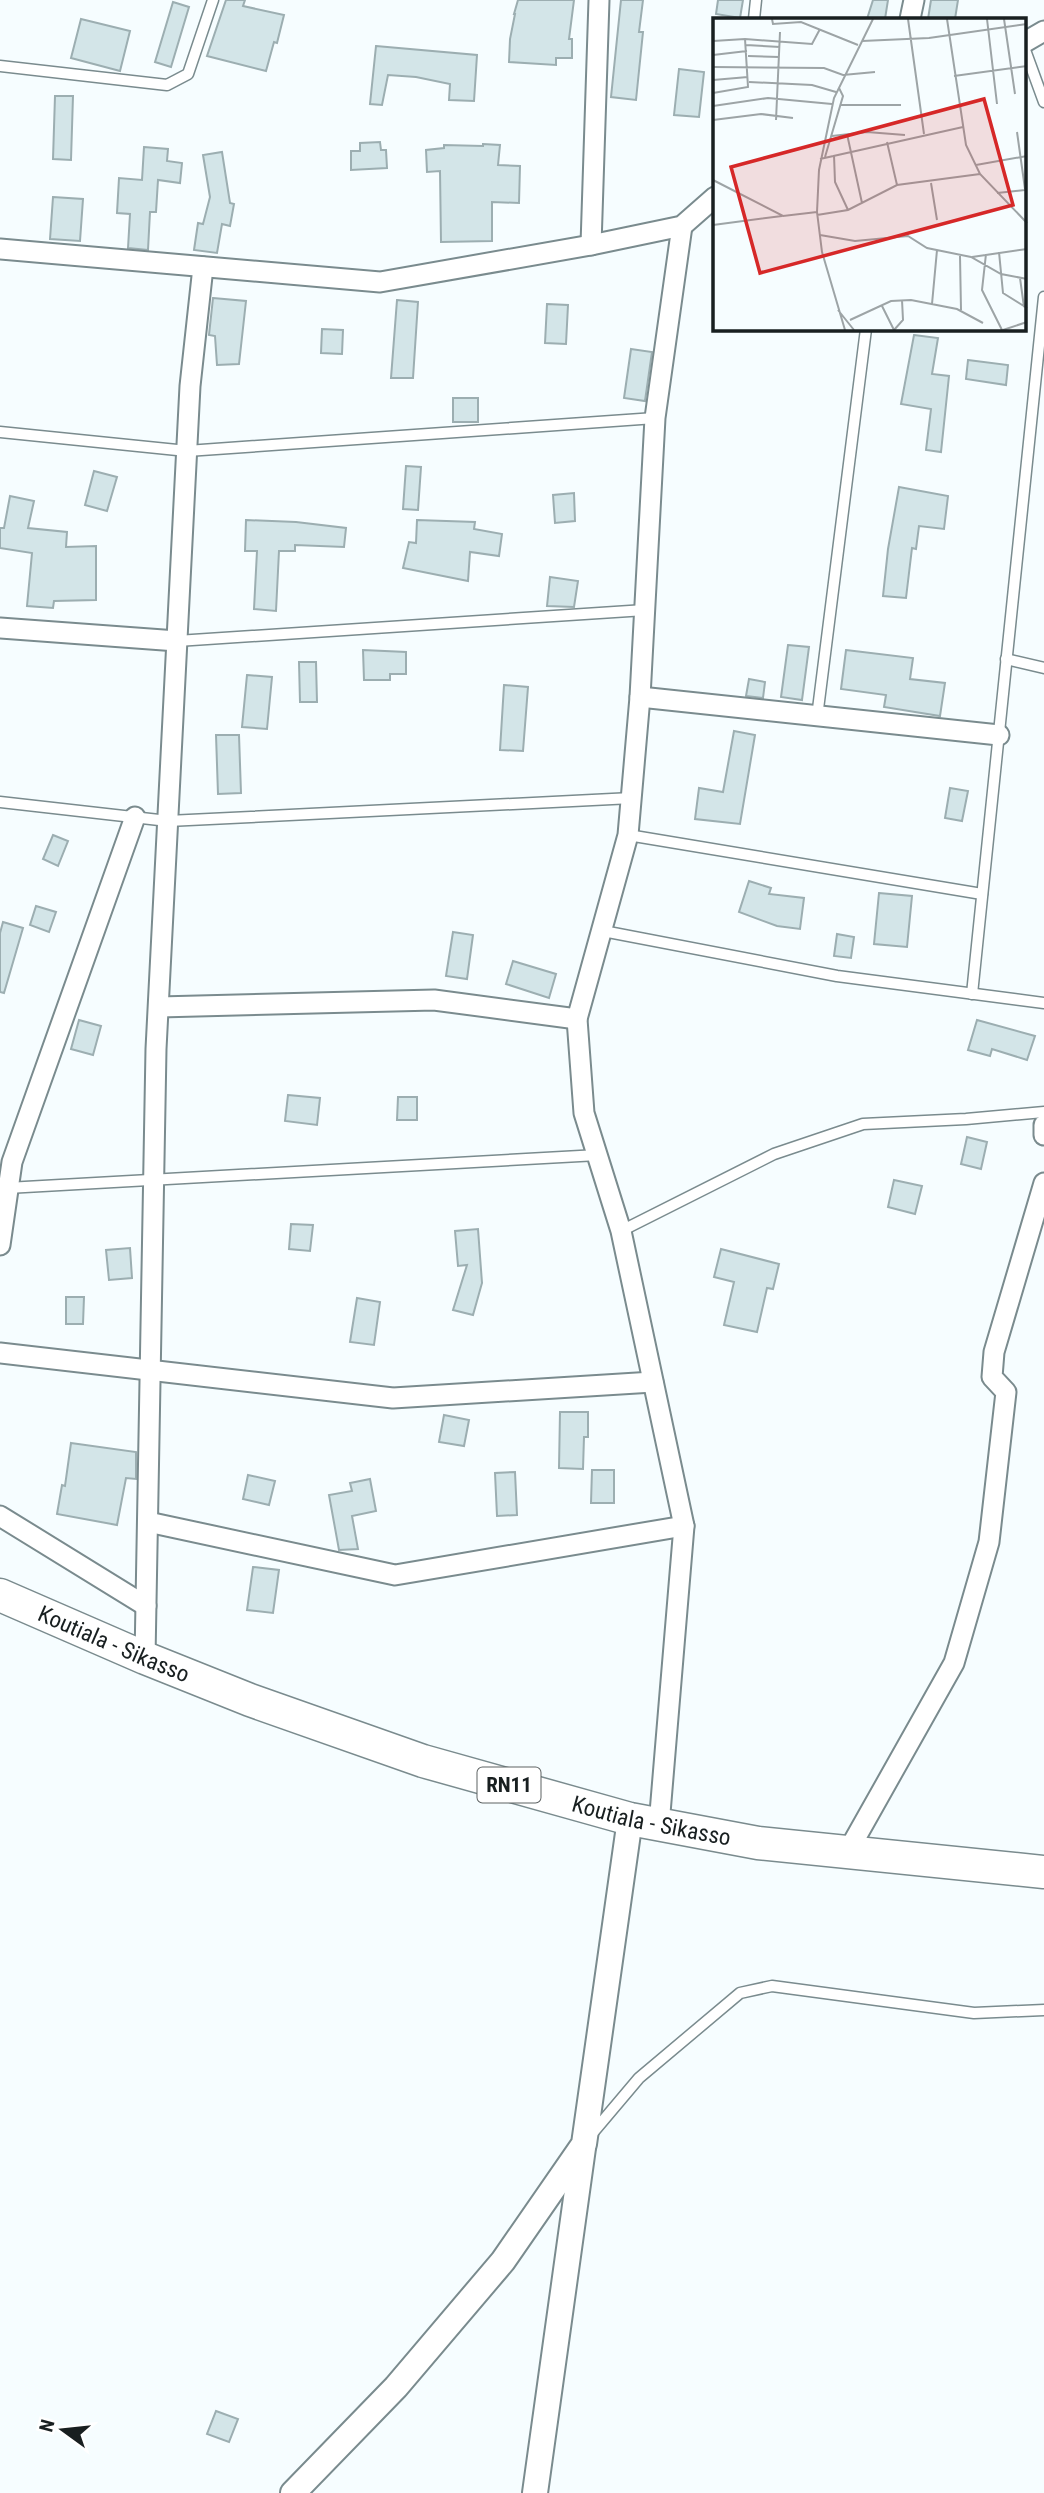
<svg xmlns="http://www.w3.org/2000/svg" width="1044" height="2493" font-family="'Roboto Condensed',sans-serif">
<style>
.building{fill:#d3e5e8;stroke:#9caeb1;stroke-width:2}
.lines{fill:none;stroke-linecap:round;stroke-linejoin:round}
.service-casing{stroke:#7a8b8e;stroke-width:13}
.minor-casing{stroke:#7a8b8e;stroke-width:23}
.tertiary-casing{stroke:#7a8b8e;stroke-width:28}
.primary-casing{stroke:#7a8b8e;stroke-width:35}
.service{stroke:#fff;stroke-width:10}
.minor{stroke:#fff;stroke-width:19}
.tertiary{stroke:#fff;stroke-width:24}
.primary{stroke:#fff;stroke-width:32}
.labels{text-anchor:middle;stroke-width:5;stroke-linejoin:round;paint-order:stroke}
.shield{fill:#fff;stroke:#5d6263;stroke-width:2}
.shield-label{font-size:21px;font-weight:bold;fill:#181f20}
.street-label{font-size:23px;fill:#181f20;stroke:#fff}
.inset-road{fill:none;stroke:#9da4a6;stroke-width:2}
.view{fill:#d62828;fill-opacity:0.15;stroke:#d62828;stroke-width:3.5}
.inset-edge{fill:none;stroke:#181f20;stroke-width:3.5}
</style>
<rect width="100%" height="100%" fill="#f6fdff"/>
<g class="building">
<path d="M226 0H245L243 6 284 15 277 43 274 42 266 71 207 56Z"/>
<path d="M518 0H574L569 39H572V58H556V65L509 62 510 39 515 14H514Z"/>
<path d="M621 0H643L639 32H643L636 100 611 97Z"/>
<path d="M718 0H743L740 18 716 14Z"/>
<path d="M873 0H888L885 19H867Z"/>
<path d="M931 0H958L955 19H928Z"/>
<path d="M173 2 189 7 171 67 155 62Z"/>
<path d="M81 19 130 31 120 71 71 58Z"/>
<path d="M376 46 477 55 474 101 449 100 450 84 416 77 388 75 382 105 370 104Z"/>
<path d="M679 69 704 72 699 117 674 115Z"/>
<path d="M55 96H73L71 160 53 159Z"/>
<path d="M380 142 381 150H386L387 168 351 170V151H360V143Z"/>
<path d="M483 144 500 145 498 165 520 166 519 203 492 202V241L441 242 440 171 427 172 426 150 444 148V145L483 146Z"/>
<path d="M144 147 168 149 167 161 182 163 180 183 158 180 156 212H150L148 250 128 248 130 214 117 213 119 178 142 180Z"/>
<path d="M222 152 230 203 234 204 230 226 222 224 217 253 194 250 198 223 203 224 210 197 203 155Z"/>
<path d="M53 197 83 199 80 241 50 239Z"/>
<path d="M213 298 246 301 239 364 217 365 215 336 209 335Z"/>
<path d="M397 300 418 302 413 378H391Z"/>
<path d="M547 304 568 305 566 344 545 343Z"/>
<path d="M322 329 343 330 342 354 321 353Z"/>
<path d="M914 335 938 338 932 374 949 376 941 452 926 450 931 409 901 404Z"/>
<path d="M631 349 652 352 645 401 624 398Z"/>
<path d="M968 360 1008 365 1006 385 966 379Z"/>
<rect x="453" y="398" width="25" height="24"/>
<path d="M406 466 421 467 418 510 403 509Z"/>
<path d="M94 471 117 477 107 511 85 505Z"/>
<path d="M899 487 948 496 944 529 919 526 916 549 912 548 906 598 883 596 888 549Z"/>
<path d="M574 493 575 521 555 523 553 495Z"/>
<path d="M10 496 34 501 28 528 67 532 66 547 96 546V600L54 601 53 608 27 606 32 553 0 548V528H4Z"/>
<path d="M246 520 296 522 346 528 344 547 295 545V551H279L276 611 254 609 257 551H245Z"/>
<path d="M417 520 475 522 474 529 502 534 499 556 470 552 468 581 403 568 409 542 416 543Z"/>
<path d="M550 577 578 581 574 607 547 606Z"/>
<path d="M788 645 809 647 802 700 781 697Z"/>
<path d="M363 650 406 652V674H390V680H364Z"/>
<path d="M846 650 913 658 910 679 945 683 940 716 884 707 886 695 841 689Z"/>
<path d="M299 662H316L317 702H300Z"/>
<path d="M247 675 272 677 267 729 242 727Z"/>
<path d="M749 679 765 682 763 698 746 696Z"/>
<path d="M504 685 528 687 523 751 500 750Z"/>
<path d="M734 731 755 735 740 824 695 819 699 788 723 792Z"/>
<path d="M216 735H239L241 793 218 794Z"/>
<path d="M950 788 968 791 962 821 945 818Z"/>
<path d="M53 835 68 841 58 866 43 859Z"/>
<path d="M749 881 771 888 769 894 804 898 800 929 777 926 739 912Z"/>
<path d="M879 893 912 896 907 947 874 944Z"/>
<path d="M36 906 56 912 49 932 30 925Z"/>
<path d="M3 922 23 928 4 993 0 992V933Z"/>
<path d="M453 932 473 935 467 979 446 976Z"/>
<path d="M837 934 854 937 851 958 834 956Z"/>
<path d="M513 961 556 974 549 998 506 984Z"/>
<path d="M79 1020 101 1026 93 1055 71 1049Z"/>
<path d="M977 1020 1035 1036 1027 1060 992 1049 990 1056 968 1050Z"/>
<path d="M288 1095 320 1098 317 1125 285 1121Z"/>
<path d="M398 1097H417V1120H397Z"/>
<path d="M967 1137 987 1142 981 1169 961 1164Z"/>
<path d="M894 1180 922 1186 915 1214 888 1207Z"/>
<path d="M291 1224 313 1225 310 1251 289 1249Z"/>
<path d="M478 1229 482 1283 473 1315 453 1310 467 1265 458 1266 455 1231Z"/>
<path d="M130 1248 132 1278 109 1280 106 1250Z"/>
<path d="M721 1249 779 1264 773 1289 767 1288 757 1332 724 1325 734 1282 714 1277Z"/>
<path d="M66 1297H84L83 1324H66Z"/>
<path d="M357 1298 380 1302 374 1345 350 1342Z"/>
<path d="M560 1412H588V1437H584L583 1469 559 1468Z"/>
<path d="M444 1415 469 1420 464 1446 439 1442Z"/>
<path d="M71 1443 136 1452V1479L126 1478 117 1525 57 1514 62 1485 65 1486Z"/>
<path d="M592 1470H614V1503H591Z"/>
<path d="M515 1472 517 1515 497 1516 495 1473Z"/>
<path d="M248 1475 275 1481 269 1505 243 1499Z"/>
<path d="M370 1479 376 1511 352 1516 358 1549 339 1550 329 1495 352 1491 350 1483Z"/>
<path d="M253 1567 279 1570 273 1613 247 1610Z"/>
<path d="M216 2411 238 2419 229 2442 207 2434Z"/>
</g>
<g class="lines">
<defs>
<g id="service">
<path d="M754 19 756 0"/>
<path d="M1025 50 1044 102"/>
<path d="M0 66 167 85 188 74 213 0"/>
<path d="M0 432 187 451 655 418"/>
<path d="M177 641 645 610"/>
<path d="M1006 659 1044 668"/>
<path d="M817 717 866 329"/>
<path d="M0 802 168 821 632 798"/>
<path d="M628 835 982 894"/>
<path d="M603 931 837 976 1044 1003"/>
<path d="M972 994 1044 297"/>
<path d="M7 1188 598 1155"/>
<path d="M621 1231 774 1154 863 1124 966 1119 1044 1112"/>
<path d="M590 2136 639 2078 740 1993 772 1986 974 2013 1044 2010"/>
</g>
<g id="minor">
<path d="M910 19 914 0"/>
<path d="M1025 42 1044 31"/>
<path d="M591 245 599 0"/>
<path d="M0 249 380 282 591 245 682 226 715 197"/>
<path d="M0 628 177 641"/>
<path d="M640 697 999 735"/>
<path d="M159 1007 434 1000 577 1019"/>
<path d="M1044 1125V1135"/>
<path d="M0 1245 12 1162 135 817"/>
<path d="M0 1353 393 1398 653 1382"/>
<path d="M0 1516 146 1606"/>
<path d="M148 1522 395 1575 684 1526"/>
<path d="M145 1658 156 1049 190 386 203 267"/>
<path d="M659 1825 684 1526 621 1231 584 1113 577 1019 628 835 640 697 655 418 682 226"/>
<path d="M847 1853 954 1663 989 1542 1006 1392 992 1377 994 1352 1044 1183"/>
</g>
<g id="tertiary">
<path d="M293 2493 396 2387 503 2261 584 2144 630 1819"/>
<path d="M535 2493 583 2148"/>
</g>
<g id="primary">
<path id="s1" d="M0 1595 145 1658 250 1700 423 1761 630 1819 758 1843 1044 1872"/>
</g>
</defs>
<use href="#service" class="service-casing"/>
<use href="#minor" class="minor-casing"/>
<use href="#tertiary" class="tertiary-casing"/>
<use href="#primary" class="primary-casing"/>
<use href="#service" class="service"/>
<use href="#minor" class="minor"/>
<use href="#tertiary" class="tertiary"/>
<use href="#primary" class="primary"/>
</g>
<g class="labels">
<rect class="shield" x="477.5" y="1767.5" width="63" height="35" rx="5"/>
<g class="shield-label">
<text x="509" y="1792">RN11</text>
</g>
<g class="street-label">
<text dy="8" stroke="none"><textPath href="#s1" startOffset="124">Koutiala - Sikasso</textPath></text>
<text dy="8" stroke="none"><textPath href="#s1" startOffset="691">Koutiala - Sikasso</textPath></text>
</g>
</g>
<g transform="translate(713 18)">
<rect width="313" height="313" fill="#f6fdff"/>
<path class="inset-road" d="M59 1 60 6 88 4 145 27M195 1 211 116M234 1 253 127 267 156 314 205M274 1 284 86M291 1 302 76M0 23 32 21 99 26 107 11M149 23 216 20 314 6M33 27 67 29M0 37 34 33M35 38 66 39M0 49 111 50 130 57 162 54M241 58 314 48M0 62 35 59M36 64 99 67 123 74M0 75 35 69 32 21M128 87H188M0 88 55 80 119 86M0 102 48 96 80 100M63 102 67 14M304 114 312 171M134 116 149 185M119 118 154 114 192 117M174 124 184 167M121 137 122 164 135 192M112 139 130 78 126 70M107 141 250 109M263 147 314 138M0 162 70 198 104 194M218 165 224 202M284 175 312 172M104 197 135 192 184 167 267 156M0 207 69 198M107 217 142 223 195 218 214 230 258 239 288 256 314 261M286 234 290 275 314 290M273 236 269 272 289 312M247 238 248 292M259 239 314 231M307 260 311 289M219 286 224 232M169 288 181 312M125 292 141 312M137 302 178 283 198 282 244 291 270 305M132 312 109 234 104 194 106 152 121 80 160 1M181 312 190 302 189 282M290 312 314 304"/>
<path class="view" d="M271 81 300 187 47 255 18 149Z"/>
<rect width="313" height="313" class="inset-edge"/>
</g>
<g transform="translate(63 2430) rotate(285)" stroke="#ffffff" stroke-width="5" paint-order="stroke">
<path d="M0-5L12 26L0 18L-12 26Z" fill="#181f20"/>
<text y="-10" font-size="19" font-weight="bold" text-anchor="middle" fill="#181f20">N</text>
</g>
</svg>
